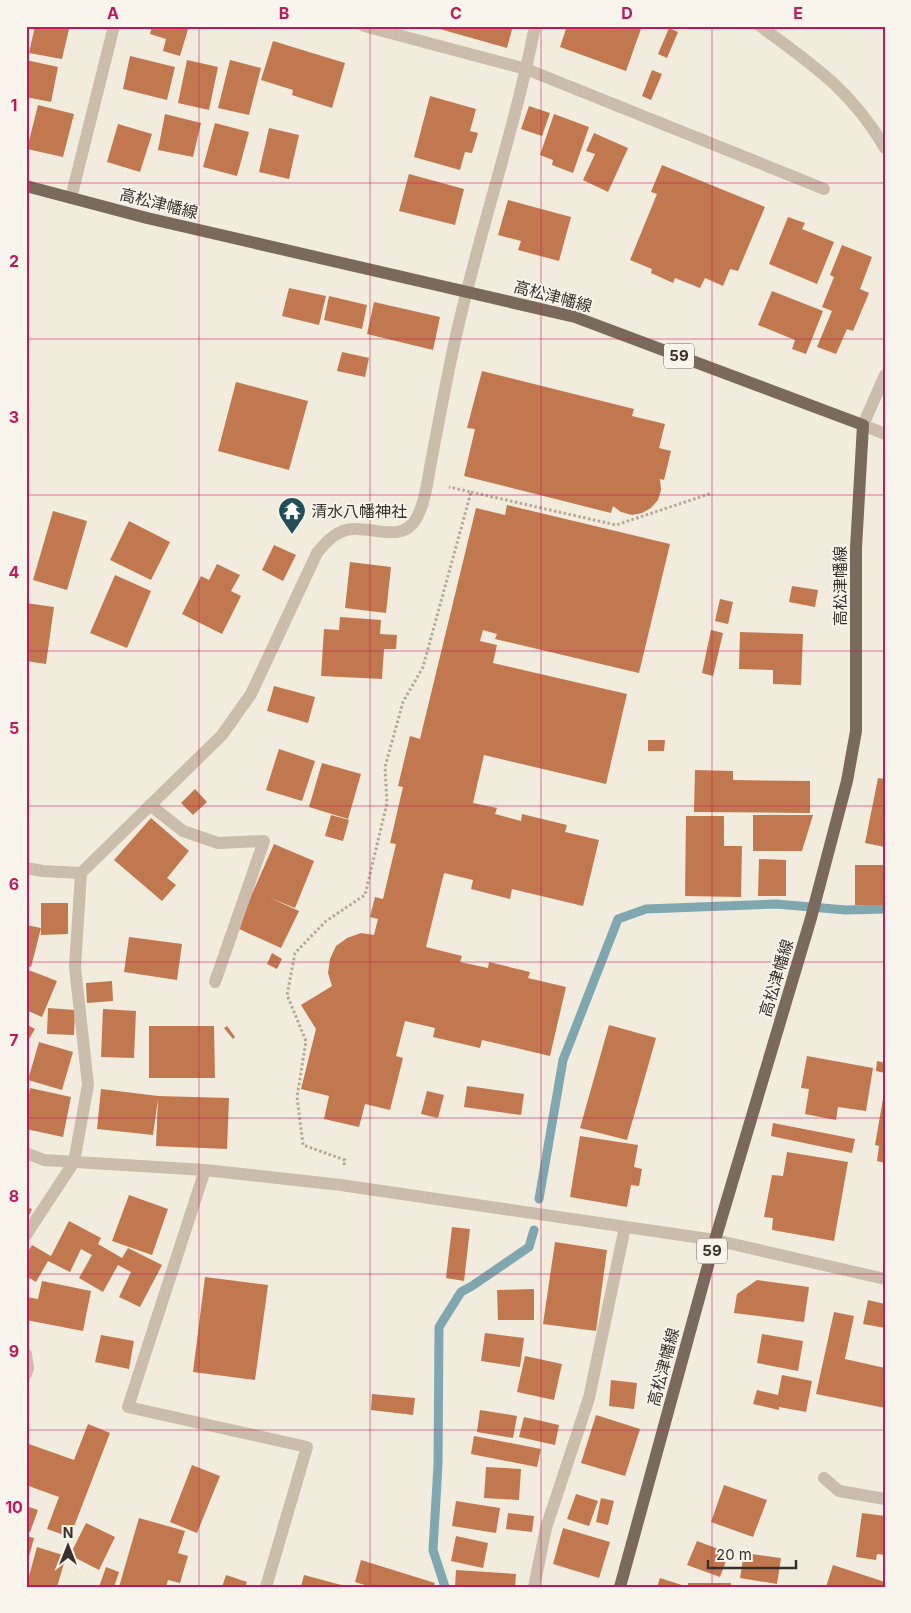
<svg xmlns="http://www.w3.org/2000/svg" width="911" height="1613" font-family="Inter,'Noto Sans JP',sans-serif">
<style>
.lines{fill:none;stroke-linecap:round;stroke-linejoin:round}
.stream{stroke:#7fa7af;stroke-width:9}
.building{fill:#c2784e}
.path{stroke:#b6a895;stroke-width:3;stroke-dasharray:2.5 2.5;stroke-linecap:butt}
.minor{stroke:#cabdab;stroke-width:12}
.major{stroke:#7a6a5c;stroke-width:12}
.grid{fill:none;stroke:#c2185b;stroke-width:1;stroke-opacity:0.55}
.labels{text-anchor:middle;stroke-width:4;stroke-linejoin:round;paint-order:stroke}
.shield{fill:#faf5ec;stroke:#726b64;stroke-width:1}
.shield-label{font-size:15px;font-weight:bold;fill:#38302a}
.street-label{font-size:16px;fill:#38302a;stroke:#faf5ec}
.poi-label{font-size:16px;fill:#38302a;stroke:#faf5ec;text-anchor:start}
.neatline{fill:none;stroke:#c2185b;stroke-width:2}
.grid-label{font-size:16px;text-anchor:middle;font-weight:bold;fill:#c2185b}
</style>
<rect width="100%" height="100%" fill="#f2ecdf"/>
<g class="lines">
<g class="stream">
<path d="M539 1199 563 1060 618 919 646 909 776 904 846 910 885 909"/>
<path d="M445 1587 433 1550 438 1465 439 1327 461 1292 472 1286 529 1247 534 1230"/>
</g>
</g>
<g class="building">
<path d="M35 26 69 29 62 59 29 53Z"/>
<path d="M152 26H189L180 56 163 51 166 39 150 34Z"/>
<path d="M429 26H513L507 48Z"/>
<path d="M567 26H642L626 71 560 47Z"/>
<path d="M669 28 678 32 667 58 658 54Z"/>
<path d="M273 41 345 63 332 108 292 95 293 90 261 80Z"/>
<path d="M130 56 175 67 167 100 123 89Z"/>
<path d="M26 60 58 67 51 102 26 97Z"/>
<path d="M187 60 218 67 209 110 178 103Z"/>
<path d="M230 60 261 68 249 115 218 108Z"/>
<path d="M652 70 662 74 651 100 642 96Z"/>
<path d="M430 96 476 109 470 131 478 133 472 153 465 152 460 170 414 157Z"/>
<path d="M38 105 74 114 63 157 27 149Z"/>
<path d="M529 106 550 113 542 136 521 129Z"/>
<path d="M165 114 201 123 193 157 158 150Z"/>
<path d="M554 114 589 127 573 173 552 165 553 160 540 155Z"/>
<path d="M215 123 249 132 237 176 203 167Z"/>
<path d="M118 124 152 134 140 172 107 162Z"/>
<path d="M269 128 299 135 289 179 259 172Z"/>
<path d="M594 133 628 148 608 192 583 180 595 154 586 151Z"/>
<path d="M662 165 765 207 738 271 730 269 723 286 705 278 700 288 675 278 673 283 651 273 652 269 630 260 657 194 651 192Z"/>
<path d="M409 174 464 189 455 225 399 211Z"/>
<path d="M508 200 571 217 559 261 518 250 521 241 498 235Z"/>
<path d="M788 217 805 223 802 229 834 242 817 284 769 264Z"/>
<path d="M842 245 872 257 860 289 869 293 853 331 847 329 836 354 817 347 832 311 822 307 834 277 830 275Z"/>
<path d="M289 288 326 296 319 325 282 316Z"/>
<path d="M772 291 823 311 806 354 792 349 795 340 758 325Z"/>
<path d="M329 296 367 305 362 329 324 320Z"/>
<path d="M374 302 440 317 433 350 367 334Z"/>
<path d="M342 352 369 358 365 377 337 371Z"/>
<path d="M482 371 634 409 632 416 665 424 659 448 671 451 664 480 660 479 661 490 658 500 651 508 642 513 632 515 621 512 613 506 611 513 464 476 475 429 467 428Z"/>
<path d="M236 382 308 401 289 470 218 451Z"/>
<path d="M507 505 670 544 639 673 495 639 497 634 483 630 480 641 497 645 493 663 627 694 606 784 484 755 473 803 497 808 495 814 521 821 522 814 567 825 565 832 599 840 583 906 512 889 510 899 471 889 473 880 444 873 426 947 462 956 460 962 488 968 489 962 530 972 528 978 566 987 550 1056 482 1040 480 1048 433 1037 435 1028 405 1021 396 1056 403 1058 390 1110 365 1104 359 1127 324 1119 329 1096 301 1089 316 1029 301 1005 332 986 328 973 330 959 336 946 347 938 361 933 374 935 378 919 370 917 375 897 383 899 396 844 390 843 403 787 398 786 410 736 420 739 476 508 505 515Z"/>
<path d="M53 511 87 521 67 590 33 580Z"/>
<path d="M129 521 170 542 151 580 110 560Z"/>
<path d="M274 545 296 555 283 581 262 570Z"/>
<path d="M350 562 391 567 386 613 345 608Z"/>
<path d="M217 564 240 575 231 591 241 596 222 634 182 614 201 576 209 580Z"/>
<path d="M115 575 151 591 127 648 90 633Z"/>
<path d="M792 586 818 590 815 607 789 602Z"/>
<path d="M720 599 733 602 728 624 715 621Z"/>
<path d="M26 603 54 607 46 664 26 661Z"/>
<path d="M340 617 381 620 380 634 397 635 396 649H384L382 679 321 676 324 629 339 630Z"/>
<path d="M711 630 723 633 713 676 702 673Z"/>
<path d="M740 632 803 634 801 685 773 684V670L739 669Z"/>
<path d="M274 686 315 697 308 723 267 711Z"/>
<path d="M648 740H665L664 751H648Z"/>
<path d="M279 749 315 761 302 801 266 790Z"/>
<path d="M322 763 361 774 348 819 309 807Z"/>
<path d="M695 770 733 771V780L810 781V813L694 812Z"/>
<path d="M878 778 885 779V847L865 843Z"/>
<path d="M195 789 207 802 193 815 181 803Z"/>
<path d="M331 815 349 820 343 841 325 836Z"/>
<path d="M753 815H813L802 851H753Z"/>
<path d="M686 816H724V846H742L741 897 685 896Z"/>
<path d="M151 818 189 851 167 878 176 885 162 901 114 860Z"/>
<path d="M274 844 314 861 295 908 270 898 299 911 281 948 237 928Z"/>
<path d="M759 859 786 860V896H758Z"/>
<path d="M855 865H885V899H883V905H855Z"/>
<path d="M41 903H68V934L41 935Z"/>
<path d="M26 925 41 928 31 967 26 966Z"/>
<path d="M129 937 182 944 177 980 124 972Z"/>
<path d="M272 953 282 959 277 969 267 964Z"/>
<path d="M26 969 57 981 42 1017 26 1010Z"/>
<path d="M112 981 113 1001 87 1003 86 983Z"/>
<path d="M48 1008 75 1010 74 1035 47 1034Z"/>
<path d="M103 1009 136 1011 134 1058 101 1057Z"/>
<path d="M26 1024 35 1029 26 1044Z"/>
<path d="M609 1025 656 1038 627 1140 580 1128Z"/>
<path d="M149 1026H214L215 1078H149Z"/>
<path d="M227 1026 235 1037 233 1039 224 1028Z"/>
<path d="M39 1042 73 1052 62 1090 28 1080Z"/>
<path d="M807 1056 873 1068 866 1111 838 1107 836 1120 805 1114 809 1089 801 1088Z"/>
<path d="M877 1061 885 1063V1073L876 1071Z"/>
<path d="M467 1086 524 1094 521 1115 464 1107Z"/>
<path d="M30 1088 71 1097 63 1137 26 1129V1108Z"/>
<path d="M101 1089 158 1096 229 1098 227 1149 156 1146 158 1099 153 1135 97 1129Z"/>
<path d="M427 1091 444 1095 438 1118 421 1114Z"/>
<path d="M884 1093H885V1163L877 1161 879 1146 875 1145Z"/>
<path d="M773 1123 855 1139 852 1153 771 1136Z"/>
<path d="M580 1136 638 1145 634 1167 642 1169 639 1186 631 1185 627 1207 570 1197Z"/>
<path d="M787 1152 848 1162 834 1241 772 1230 773 1218 764 1217 772 1175 783 1176Z"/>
<path d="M129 1195 168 1209 152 1255 112 1241Z"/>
<path d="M26 1207 32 1209 26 1222Z"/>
<path d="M69 1221 101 1238 98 1244 122 1258 128 1248 162 1265 140 1307 119 1297 131 1272 118 1265 103 1292 79 1278 92 1255 81 1249 70 1272 48 1261 36 1282 26 1276V1255L32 1245 51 1256Z"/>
<path d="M452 1227 470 1229 464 1281 446 1278Z"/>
<path d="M555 1242 607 1250 596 1331 543 1324Z"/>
<path d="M205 1277 268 1285 255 1380 193 1372Z"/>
<path d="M757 1280 809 1287 804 1322 734 1313 737 1294Z"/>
<path d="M42 1281 91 1291 83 1331 26 1320V1297L38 1299Z"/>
<path d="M534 1289V1320H498L497 1290Z"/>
<path d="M868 1300 885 1304V1328L863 1324Z"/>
<path d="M834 1312 854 1316 845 1359 885 1368V1408L816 1394Z"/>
<path d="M485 1333 524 1338 520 1367 481 1361Z"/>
<path d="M762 1334 803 1341 798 1371 757 1363Z"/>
<path d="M101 1335 134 1341 129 1369 95 1362Z"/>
<path d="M525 1356 562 1364 554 1400 517 1392Z"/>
<path d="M782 1375 812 1381 806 1412 779 1407V1410L753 1404 757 1390 778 1395Z"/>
<path d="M611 1380 637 1383 634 1409 609 1406Z"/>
<path d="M372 1394 415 1398 413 1415 371 1410Z"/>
<path d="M480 1410 517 1416 513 1438 477 1432Z"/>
<path d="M596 1415 640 1429 625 1476 581 1463Z"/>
<path d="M524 1417 559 1425 555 1445 519 1437Z"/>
<path d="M88 1424 110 1433 70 1537 47 1529 59 1497 26 1485V1443L74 1460Z"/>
<path d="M474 1436 541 1449 537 1467 471 1454Z"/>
<path d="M192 1465 220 1476 197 1533 170 1522Z"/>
<path d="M486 1467 521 1469 519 1500 484 1498Z"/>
<path d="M724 1485 767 1500 753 1537 711 1522Z"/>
<path d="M576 1494 598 1501 589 1526 567 1519Z"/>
<path d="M601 1498 614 1501 608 1525 596 1522Z"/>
<path d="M456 1501 500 1508 496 1533 452 1526Z"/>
<path d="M26 1506 38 1510 30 1532 26 1531Z"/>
<path d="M508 1513 534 1516 532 1532 506 1529Z"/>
<path d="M862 1513 885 1516V1555L877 1554 876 1560 856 1557Z"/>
<path d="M139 1518 185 1531 178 1553 188 1556 180 1583 168 1580 166 1587H119Z"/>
<path d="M86 1523 115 1537 99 1570 70 1555Z"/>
<path d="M563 1528 610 1542 599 1578 553 1564Z"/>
<path d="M26 1536 34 1538 27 1564 26 1563Z"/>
<path d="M456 1536 488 1543 483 1568 451 1561Z"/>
<path d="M697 1541 729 1553 720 1577 687 1565Z"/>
<path d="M37 1547 66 1556 57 1587H26Z"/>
<path d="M744 1553 781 1558 777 1584 740 1578Z"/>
<path d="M361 1560 435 1583 433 1587H371L355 1582Z"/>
<path d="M833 1565 885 1582V1587H826Z"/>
<path d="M106 1567 119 1572 114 1587H99Z"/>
<path d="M456 1570 516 1574 515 1587H455Z"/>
<path d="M226 1575 247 1582 245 1587H222Z"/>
<path d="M304 1575 345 1586V1587H301Z"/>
<path d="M660 1578 685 1586V1587H657Z"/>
<rect x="688" y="1583" width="43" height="4"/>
</g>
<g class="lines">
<g class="path">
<path d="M471 492 616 525 712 493"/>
<path d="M344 1165 345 1160 303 1145 297 1097 306 1041 287 995 295 953 326 921 365 895 387 803 385 767 403 702 423 667 471 492 449 487"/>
</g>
<g class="minor">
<path d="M364 26 526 69 824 189"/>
<path d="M760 26C813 65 851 90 885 148"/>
<path d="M71 198 114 26"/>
<path d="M885 375 863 425 885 434"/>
<path d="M150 805 183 831 218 843 264 841 215 982"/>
<path d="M26 868 43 871 81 873"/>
<path d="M26 1153 44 1160 205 1170 341 1185 715 1240 885 1279"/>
<path d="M205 1170 128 1407 307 1447 266 1587"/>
<path d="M26 1235 74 1162 88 1085 75 967 81 873 222 735 251 694 317 553C325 543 333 534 346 530 369 524 401 545 416 519 426 502 428 476 432 457 439 420 446 382 454 345 477 238 514 134 535 26"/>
<path d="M26 1354 28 1368 26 1374"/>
<path d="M824 1478 839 1491 885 1499"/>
<path d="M534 1587 546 1528 589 1398 625 1227"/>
</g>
<path class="major" d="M26 186 147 218 575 317 863 425 856 548V731L847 781 811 918 715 1240 620 1587"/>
</g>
<path class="grid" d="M199 26V1587M370 26V1587M541 26V1587M712 26V1587M26 183H885M26 339H885M26 495H885M26 651H885M26 806H885M26 962H885M26 1118H885M26 1274H885M26 1430H885"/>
<defs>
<symbol id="temple-pin" viewBox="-11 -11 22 30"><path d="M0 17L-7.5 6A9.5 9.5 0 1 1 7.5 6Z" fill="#214e59" stroke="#faf5ec"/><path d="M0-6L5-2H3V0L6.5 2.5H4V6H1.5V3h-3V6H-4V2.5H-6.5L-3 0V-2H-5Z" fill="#fff"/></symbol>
</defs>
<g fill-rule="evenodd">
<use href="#temple-pin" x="276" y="495" width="32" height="43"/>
</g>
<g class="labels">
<g class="shield">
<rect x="664" y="343.5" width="30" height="25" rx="4"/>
<rect x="697" y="1238.5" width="30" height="25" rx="4"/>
</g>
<g class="shield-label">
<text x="679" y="361">59</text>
<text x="712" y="1256">59</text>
</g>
<g class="street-label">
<text transform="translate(159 203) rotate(14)" y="6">高松津幡線</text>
<text transform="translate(553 296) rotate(15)" y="6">高松津幡線</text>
<text transform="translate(840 586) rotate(-90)" y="6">高松津幡線</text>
<text transform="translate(776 978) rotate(-73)" y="6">高松津幡線</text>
<text transform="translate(663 1367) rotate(-75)" y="6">高松津幡線</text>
</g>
<g class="poi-label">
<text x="311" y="517">清水八幡神社</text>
</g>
</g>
<rect width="911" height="1613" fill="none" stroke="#faf5ec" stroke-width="55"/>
<g transform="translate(68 1546)" stroke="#faf5ec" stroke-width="4" paint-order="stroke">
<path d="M0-4L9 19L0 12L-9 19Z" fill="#38302a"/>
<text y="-8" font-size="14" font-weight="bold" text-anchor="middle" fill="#38302a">N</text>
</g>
<path d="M708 1560v8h88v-8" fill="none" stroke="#38302a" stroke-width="2.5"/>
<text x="716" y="1560" font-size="15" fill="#38302a" stroke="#faf5ec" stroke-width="4" paint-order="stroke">20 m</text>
<rect x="28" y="28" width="856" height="1558" class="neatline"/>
<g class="grid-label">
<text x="113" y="19">A</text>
<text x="284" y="19">B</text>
<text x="456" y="19">C</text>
<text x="627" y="19">D</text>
<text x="798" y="19">E</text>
<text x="14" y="111">1</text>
<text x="14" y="267">2</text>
<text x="14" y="423">3</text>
<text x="14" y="578">4</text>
<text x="14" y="734">5</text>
<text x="14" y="890">6</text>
<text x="14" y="1046">7</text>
<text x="14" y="1202">8</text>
<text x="14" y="1357">9</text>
<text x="14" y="1513">10</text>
</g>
</svg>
